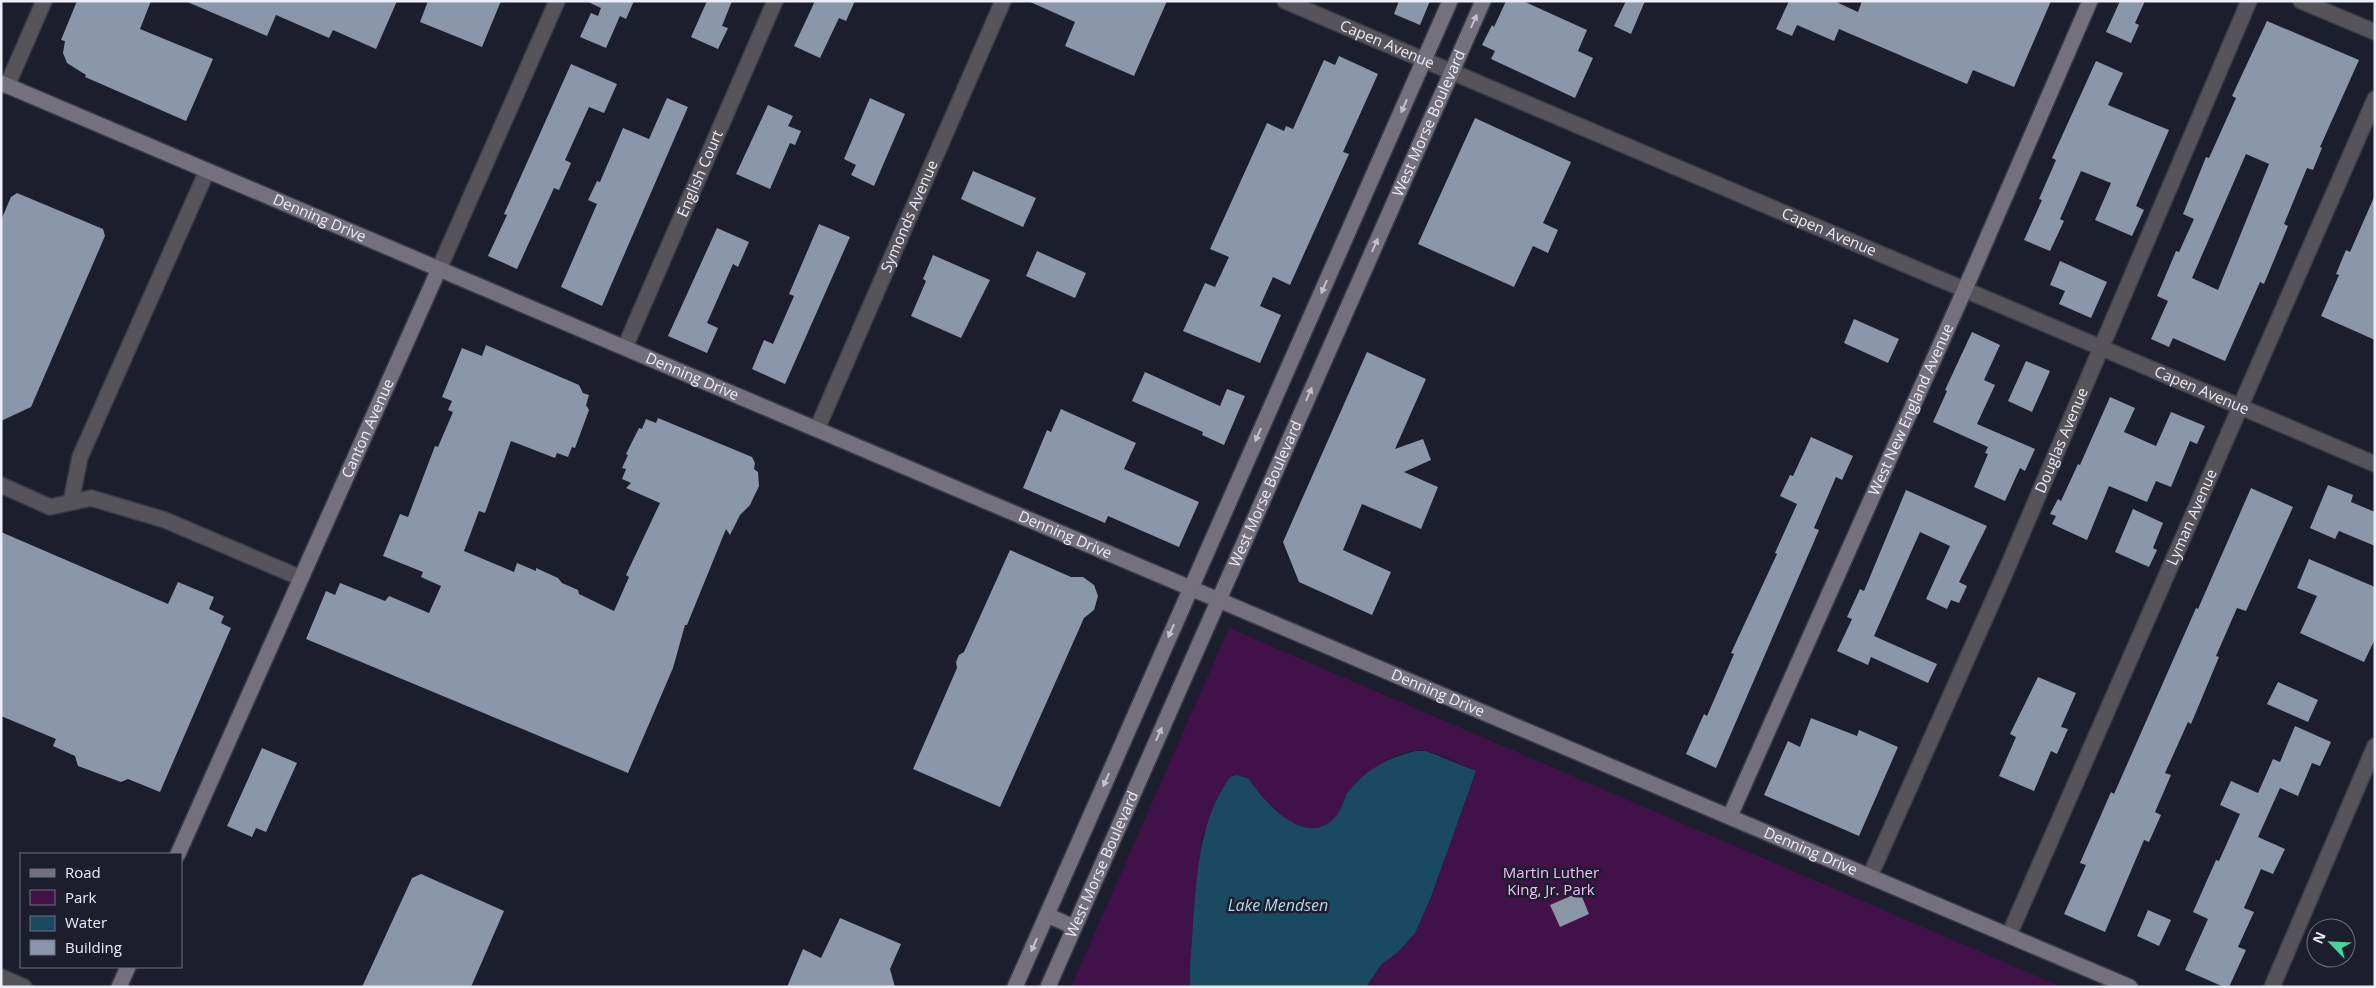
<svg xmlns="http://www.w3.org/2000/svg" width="2376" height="988" font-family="'Open Sans',sans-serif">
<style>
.green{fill:#411247}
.water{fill:#194a60}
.building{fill:#8997a8;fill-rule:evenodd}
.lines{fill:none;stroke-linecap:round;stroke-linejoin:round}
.street-casing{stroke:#393b4a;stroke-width:18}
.secondary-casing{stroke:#393b4a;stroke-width:18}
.street{stroke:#56535b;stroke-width:15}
.secondary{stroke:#74707d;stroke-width:15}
.oneway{fill:#c2c2ce}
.labels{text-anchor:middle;stroke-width:5;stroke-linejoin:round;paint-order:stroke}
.street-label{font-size:15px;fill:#eceef9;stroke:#1c1e2e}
.park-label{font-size:15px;fill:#f8bdff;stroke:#1c1e2e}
.water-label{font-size:16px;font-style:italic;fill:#afdaf1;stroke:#1c1e2e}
</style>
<rect width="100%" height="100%" fill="#1c1e2e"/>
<path class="green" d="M1229 628 2062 987H1366L1381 965 1399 951 1415 933 1431 897 1476 772C1462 764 1443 755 1427 751 1401 745 1363 773 1348 792 1343 799 1342 810 1336 816 1308 850 1265 804 1249 779L1222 788 1202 838 1198 870 1190 987H1071Z"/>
<path class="water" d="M1415 751H1426L1476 771 1431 897 1415 933 1399 951 1381 965 1366 987H1190C1189 967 1192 945 1193 925 1197 873 1199 821 1230 777L1237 775 1249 779C1265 804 1308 850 1336 816 1341 811 1343 802 1346 795 1350 789 1356 783 1361 778 1377 763 1395 757 1415 751Z"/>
<g class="building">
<path d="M77 1H151L140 29 213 59 186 121 85 77 86 75 67 63 63 53 65 41 61 40Z"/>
<path d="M185 1H397L376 49 333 30 329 38 276 15 267 36Z"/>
<path d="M428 1H501L482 47 420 22Z"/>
<path d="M586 1H634L626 19 620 16 606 48 580 37 591 13 598 16 601 8Z"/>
<path d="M707 1H732L722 26 728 28 718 49 691 37Z"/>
<path d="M815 1H855L846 21 839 18 820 58 794 46Z"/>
<path d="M1028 1H1167L1134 76 1065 46 1075 22Z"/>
<path d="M1399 1H1430L1420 25 1394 14Z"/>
<path d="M1506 1H1523L1587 30 1578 51 1593 58 1575 98 1491 59 1495 51 1482 45 1492 25 1494 27Z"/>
<path d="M1626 1H1645L1631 34 1614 26Z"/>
<path d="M1789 1H1834L1858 12 1862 1H2051L2014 87 1973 70 1967 84 1839 29 1834 41 1797 25 1792 36 1776 29Z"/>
<path d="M2120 1H2145L2135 23 2139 25 2131 43 2106 32Z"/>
<path d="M2267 21 2359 60 2320 147 2322 148 2313 170 2307 168 2284 224 2288 226 2264 284 2260 282 2225 361 2173 338 2169 347 2151 339 2168 301 2157 296 2176 251 2179 252 2194 219 2183 214 2206 157 2209 158 2236 98 2232 96ZM2246 154 2269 164 2218 290 2192 278Z"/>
<path d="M1339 56 1378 74 1343 152 1349 154 1290 285 1273 277 1260 306 1281 315 1260 363 1183 331 1205 283 1215 287 1229 257 1210 249 1267 123 1284 131 1286 126 1293 129 1324 60 1335 65Z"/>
<path d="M2096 61 2123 73 2108 105 2169 130 2136 206 2144 210 2132 236 2095 220 2111 183 2081 171 2060 219 2064 221 2050 251 2024 240 2042 200 2039 199 2056 160 2052 158Z"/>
<path d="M571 64 617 84 604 113 589 107 565 160 571 163 559 190 554 188 517 269 488 256 507 215 504 214Z"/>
<path d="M667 98 688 107 602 306 561 287 597 204 588 200 597 181 600 182 623 128 649 139Z"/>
<path d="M870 98 905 114 874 186 851 175 856 165 844 159Z"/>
<path d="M768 105 793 116 788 126 801 131 795 145 790 143 770 189 736 174Z"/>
<path d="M1475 118 1571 162 1543 223 1558 230 1548 253 1533 246 1514 287 1418 244Z"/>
<path d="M973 171 1036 198 1023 227 961 199Z"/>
<path d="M17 193 103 229 105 236 31 407 1 421V220L11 197Z"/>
<path d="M2375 195V340L2321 316 2339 275 2336 274 2346 250 2350 252Z"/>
<path d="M819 224 850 237 785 384 752 369 764 340 773 344 794 296 789 294Z"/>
<path d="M717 228 749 242 738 267 733 264 707 323 718 328 707 353 668 336Z"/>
<path d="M1037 251 1086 273 1075 298 1026 276Z"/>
<path d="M933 255 990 280 961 338 911 316 926 281 923 279Z"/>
<path d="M2060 261 2107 282 2091 318 2059 304 2065 291 2050 285Z"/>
<path d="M1854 319 1899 339 1888 363 1844 343Z"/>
<path d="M1972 332 2000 345 1984 380 1995 385 1977 424 2035 449 2025 471 2020 468 2005 501 1974 487 1988 454 1985 453 1988 447 1933 422 1947 391 1945 390Z"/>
<path d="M486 345 579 385 583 393 589 395 586 405 589 410 575 448 572 447 568 457 557 453 555 458 511 441 485 513 479 511 464 551 514 572 517 563 536 571V568L558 578 562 583 578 590 579 594 614 611 629 577 626 575 660 503 626 488 631 483 622 479 626 469 622 468 628 455 626 454 639 428 642 429 646 419 656 423 658 418 752 457 755 463 754 469 758 472 759 486 750 505 740 515 730 535 726 529 687 625H685L673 668 628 773 306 639 326 591 335 595 340 583 385 601 389 596 429 613 441 586 421 577 423 572 383 556 400 514 408 517 435 446 438 447 453 412 448 410 452 401 442 397 462 348 482 356Z"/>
<path d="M1367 352 1426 379 1395 449 1423 439 1431 460 1404 472 1438 487 1421 529 1362 504 1343 550 1391 572 1372 615 1299 582 1283 542Z"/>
<path d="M2026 361 2050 371 2032 412 2008 401Z"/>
<path d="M1145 372 1220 406 1227 389 1245 396 1224 445 1202 435 1203 432 1132 401Z"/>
<path d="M2110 397 2135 408 2124 432 2156 446 2171 412 2205 426 2197 444 2190 441 2171 487 2156 481 2147 502 2109 486 2087 540 2052 524 2056 516 2050 514 2058 499 2061 501 2078 464 2080 465Z"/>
<path d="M1061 409 1136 443 1124 469 1199 502 1179 547 1108 516 1105 523 1023 488 1047 430 1051 432Z"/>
<path d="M1811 437 1853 456 1842 480 1836 477 1814 528 1819 530 1716 768 1686 754 1704 714 1707 716 1734 654 1731 653 1777 554 1775 553 1797 504 1780 496 1790 475 1793 476Z"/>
<path d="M2328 485 2353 495 2351 502 2375 512V546L2339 531 2335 539 2310 528Z"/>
<path d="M2251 488 2293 507 2246 611 2237 608 2216 656 2219 657 2191 724 2188 722 2165 773 2171 775 2155 812 2161 815 2149 842 2144 840 2105 932 2064 914 2086 865 2080 863 2111 792 2114 794 2196 608 2198 609Z"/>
<path d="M1906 490 1987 526 1959 582 1967 586 1959 603 1951 600 1947 609 1926 599 1950 546 1920 532 1874 636 1937 664 1928 683 1871 657 1868 665 1837 651 1852 619 1847 617 1860 589 1864 591Z"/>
<path d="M2133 509 2163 523 2153 548 2157 550 2149 567 2115 552Z"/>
<path d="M1 532 168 604 178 582 214 597 209 609 224 616 221 623 231 628 160 792 128 779 121 782 78 766 75 756 53 746 56 739 1 716Z"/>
<path d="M1010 550 1071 577H1083L1094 585 1098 596 1094 610 1084 618 1000 807 913 769 957 668 956 662 959 655 964 652Z"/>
<path d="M2309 559 2375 587V639L2364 662 2300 633 2317 596 2297 588Z"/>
<path d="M2038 677 2076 693 2061 727 2068 729 2057 754 2051 751 2034 791 1999 776 2016 737 2010 734Z"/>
<path d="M2278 682 2318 700 2308 722 2267 704Z"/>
<path d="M1811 718 1857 736 1859 730 1898 747 1859 836 1764 795 1788 741 1800 747Z"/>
<path d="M2295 726 2331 742 2320 766 2312 763 2298 796 2280 788 2258 837 2285 849 2273 874 2261 869 2244 908 2254 912 2238 947 2246 950 2229 987H2224L2185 970 2208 919 2193 912 2216 860 2219 861 2240 814 2220 805 2231 781 2258 793 2273 759 2280 762Z"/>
<path d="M262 748 297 763 266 832 256 828 252 837 227 826Z"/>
<path d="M421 874 504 911 471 987H362L412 878Z"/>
<path d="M1580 892 1589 914 1560 927 1550 905Z"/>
<path d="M2148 910 2171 920 2159 946 2137 936Z"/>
<path d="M840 918 901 944 890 969 895 987H787L803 949 821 958Z"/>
</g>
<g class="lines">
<defs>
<g id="street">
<path id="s1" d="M1285 1 2375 464"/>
<path d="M2301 1 2375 32"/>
<path d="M7 86 44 1"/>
<path d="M439 269 557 1"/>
<path id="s2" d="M625 347 775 1"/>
<path id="s3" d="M817 429 1003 1"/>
<path d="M1 485 50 507 91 498 165 520 301 578"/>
<path d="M71 502 80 457 207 171"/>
<path id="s4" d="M1870 876 2003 578 2249 1"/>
<path id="s5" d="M2009 935 2375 99"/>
<path d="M1 977 24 987"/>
<path d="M2272 987 2375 746"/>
</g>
<g id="secondary">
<path id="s6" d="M1 83 2130 987"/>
<path id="s7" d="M1730 816 1965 289 2090 1"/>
<path id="s8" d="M178 854 439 269"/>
<path d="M1047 915 1074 927"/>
<path d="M119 987 128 967"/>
<path d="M1015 987 1450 1"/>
<path id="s9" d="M1048 987 1483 1"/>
</g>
</defs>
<use href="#street" class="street-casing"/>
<use href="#secondary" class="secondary-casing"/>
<use href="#street" class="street"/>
<use href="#secondary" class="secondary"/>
</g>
<defs><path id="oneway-solid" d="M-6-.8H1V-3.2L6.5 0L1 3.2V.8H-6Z" transform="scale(1.25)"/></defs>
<g class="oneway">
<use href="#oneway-solid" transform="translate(1474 21) rotate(-66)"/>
<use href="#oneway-solid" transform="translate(1404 106) rotate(114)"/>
<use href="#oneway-solid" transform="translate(1375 245) rotate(-66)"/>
<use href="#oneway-solid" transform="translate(1324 287) rotate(114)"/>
<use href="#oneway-solid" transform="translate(1309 394) rotate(-66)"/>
<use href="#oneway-solid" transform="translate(1258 435) rotate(114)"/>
<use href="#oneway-solid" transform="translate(1171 631) rotate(114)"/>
<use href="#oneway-solid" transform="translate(1159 734) rotate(-66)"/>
<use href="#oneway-solid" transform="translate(1106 780) rotate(114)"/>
<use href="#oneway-solid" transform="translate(1034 945) rotate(114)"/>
</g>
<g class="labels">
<g class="street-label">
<text dy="5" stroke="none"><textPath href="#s1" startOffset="111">Capen Avenue</textPath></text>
<text dy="5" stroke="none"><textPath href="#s9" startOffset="944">West Morse Boulevard</textPath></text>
<text dy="5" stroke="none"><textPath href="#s2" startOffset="189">English Court</textPath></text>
<text dy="5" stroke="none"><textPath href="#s3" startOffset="232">Symonds Avenue</textPath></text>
<text dy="5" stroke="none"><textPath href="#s6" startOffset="346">Denning Drive</textPath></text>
<text dy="5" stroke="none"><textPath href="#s1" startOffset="591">Capen Avenue</textPath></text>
<text dy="5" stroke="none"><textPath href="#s6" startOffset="751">Denning Drive</textPath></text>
<text dy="5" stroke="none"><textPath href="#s1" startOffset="996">Capen Avenue</textPath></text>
<text dy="5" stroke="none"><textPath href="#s7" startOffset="445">West New England Avenue</textPath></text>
<text dy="5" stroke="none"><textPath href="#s8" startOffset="466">Canton Avenue</textPath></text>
<text dy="5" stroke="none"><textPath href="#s4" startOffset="476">Douglas Avenue</textPath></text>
<text dy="5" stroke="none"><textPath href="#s9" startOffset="539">West Morse Boulevard</textPath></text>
<text dy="5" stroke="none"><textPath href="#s5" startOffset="456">Lyman Avenue</textPath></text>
<text dy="5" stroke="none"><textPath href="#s6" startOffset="1156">Denning Drive</textPath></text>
<text dy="5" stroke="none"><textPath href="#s6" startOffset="1561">Denning Drive</textPath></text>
<text dy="5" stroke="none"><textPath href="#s6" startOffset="1966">Denning Drive</textPath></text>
<text dy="5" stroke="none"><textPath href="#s9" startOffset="134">West Morse Boulevard</textPath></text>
</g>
<g class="park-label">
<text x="1551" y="878">Martin Luther<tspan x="1551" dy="17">King, Jr. Park</tspan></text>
</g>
<g class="water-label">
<text x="1278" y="911">Lake Mendsen</text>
</g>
</g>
<rect width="2376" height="988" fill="none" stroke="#eceef9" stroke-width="5"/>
<rect x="20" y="853" width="162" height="115" fill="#1c1e2e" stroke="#6f717f"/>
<rect x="30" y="869" width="25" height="8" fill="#74707d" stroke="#6f717f"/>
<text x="65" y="878" font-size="15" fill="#eceef9">Road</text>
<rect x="30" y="890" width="25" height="15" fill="#411247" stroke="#6f717f"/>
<text x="65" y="903" font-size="15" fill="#eceef9">Park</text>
<rect x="30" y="916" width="25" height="15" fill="#194a60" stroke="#6f717f"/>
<text x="65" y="928" font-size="15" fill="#eceef9">Water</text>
<rect x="30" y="940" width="25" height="15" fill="#8997a8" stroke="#6f717f"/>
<text x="65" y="953" font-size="15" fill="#eceef9">Building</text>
<g transform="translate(2331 943) rotate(294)"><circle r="24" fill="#1c1e2e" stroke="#6f717f"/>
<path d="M0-4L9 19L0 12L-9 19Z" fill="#4ad49c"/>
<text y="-8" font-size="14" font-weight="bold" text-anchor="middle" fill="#eceef9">N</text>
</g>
</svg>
